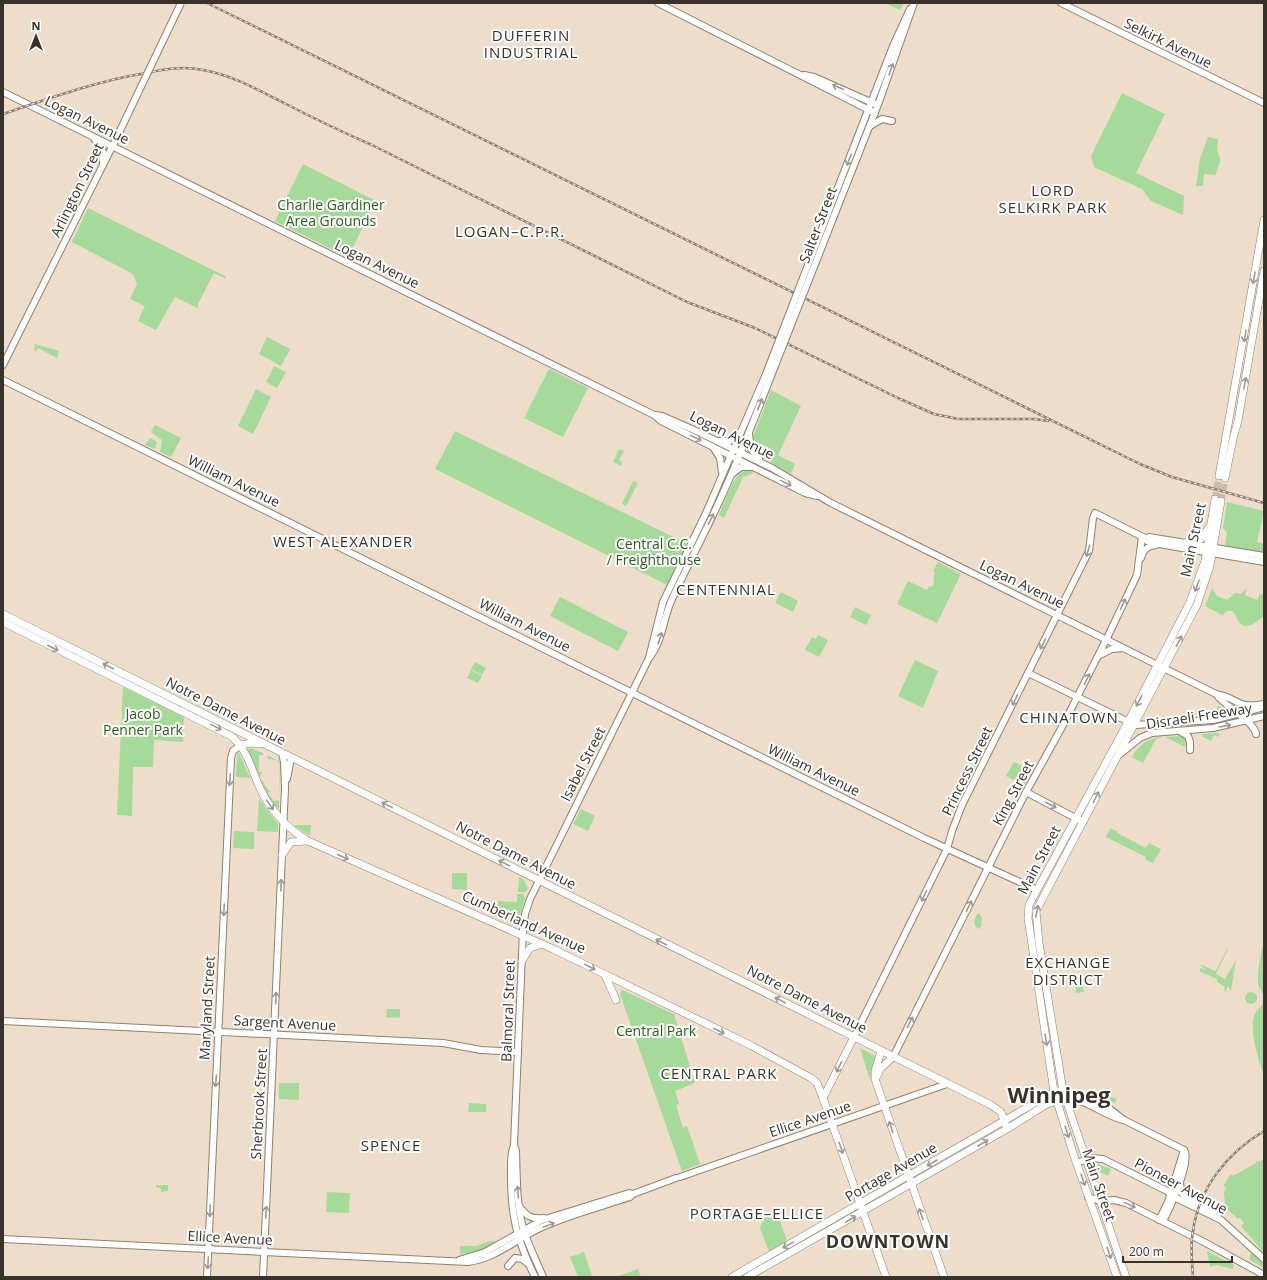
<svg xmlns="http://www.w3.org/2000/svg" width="1267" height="1280" font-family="'Open Sans',sans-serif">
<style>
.green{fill:#a5da9a}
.water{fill:#60b8f2}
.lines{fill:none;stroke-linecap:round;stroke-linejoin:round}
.primary-tunnel{stroke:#cabbaa;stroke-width:7;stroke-dasharray:7 3.5;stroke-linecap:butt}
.secondary-casing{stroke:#8f806e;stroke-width:8}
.primary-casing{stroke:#8f806e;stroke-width:8}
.secondary{stroke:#fff;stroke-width:6}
.primary{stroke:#fff;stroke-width:7}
.rail-casing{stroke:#8b7f73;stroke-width:2.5}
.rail{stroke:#fff;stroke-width:1;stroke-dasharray:3;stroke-linecap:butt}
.secondary-bridge-casing{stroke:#8f806e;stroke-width:8;stroke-linecap:butt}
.secondary-bridge{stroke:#fff;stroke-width:6}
.oneway{stroke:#9c9895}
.labels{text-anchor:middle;stroke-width:4;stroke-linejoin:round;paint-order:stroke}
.street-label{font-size:14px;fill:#39322b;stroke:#fff}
.park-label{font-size:14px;fill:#276119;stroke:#fff}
.neighbourhood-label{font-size:15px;letter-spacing:1px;fill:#39322b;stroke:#fff}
.district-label{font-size:18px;font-weight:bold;letter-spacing:1px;fill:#39322b;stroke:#fff}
.town-label{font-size:22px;font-weight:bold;fill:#39322b;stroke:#fff}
</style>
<rect width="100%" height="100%" fill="#eeddca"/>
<g class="green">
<path d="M885 3H904L900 10Z"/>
<path d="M1122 93 1165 114 1136 173 1184 196 1183 215 1151 201 1142 189 1094 167 1091 156Z"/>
<path d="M1208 137 1218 139 1217 151C1224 162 1217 165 1216 175L1204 174 1203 186H1196L1200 159Z"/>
<path d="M303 164 376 201 348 257 275 221Z"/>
<path d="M88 208 225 276 226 279 214 273 198 304V308L175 297 156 330 138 321 145 306 130 299 137 284 133 274 72 242Z"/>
<path d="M267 337 290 349 281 366 259 354Z"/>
<path d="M35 344 59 351 57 358 38 348 36 352 34 349Z"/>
<path d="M274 366 286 372 277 388 266 382Z"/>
<path d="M549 369 588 388 563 437 524 418Z"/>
<path d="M256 389 271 397 253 434 238 426Z"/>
<path d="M771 390 801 406 778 455 795 464 791 474 763 458 754 451 753 437Z"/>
<path d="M155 425 181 438 171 457 160 452 162 440 151 432Z"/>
<path d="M455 431 688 544 667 585 435 469Z"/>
<path d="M150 438 157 442 155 449 145 445Z"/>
<path d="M619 449 624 451 619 460 622 462 621 466 613 462Z"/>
<path d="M746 470 753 471 752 474 743 477 724 518 719 515C724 503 733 474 746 470Z"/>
<path d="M633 481 638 483 626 506 622 504Z"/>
<path d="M1227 502 1264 511 1257 542 1264 544V553L1225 546 1227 533 1223 528Z"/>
<path d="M938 562 961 574 937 623 897 604 908 581 927 590 929 586 932 587C935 582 933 578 935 572L933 571Z"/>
<path d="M1212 588 1217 596 1227 600 1235 593 1241 594 1247 588 1245 595 1257 600 1260 594 1264 595V616C1257 621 1247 632 1239 622 1236 618 1236 614 1232 611H1227L1222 615 1205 606Z"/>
<path d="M781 592 798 601 793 612 775 603Z"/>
<path d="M560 597 628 632 618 651 550 616Z"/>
<path d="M855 607 871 615 866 625 850 617Z"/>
<path d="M818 635 828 640 819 657 805 650 812 637 816 639Z"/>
<path d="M915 660 938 671 923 708 898 696Z"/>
<path d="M475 662 486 668 482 675 471 669Z"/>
<path d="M471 670 482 676 478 683 467 678Z"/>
<path d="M123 687 184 717 183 742 154 740 153 767H133L132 816 117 815Z"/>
<path d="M1218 706 1222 707 1229 713 1213 716Z"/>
<path d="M1217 733 1220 734 1218 737 1214 735 1211 741 1201 736 1203 734Z"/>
<path d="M1183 736 1186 739 1185 747 1165 737Z"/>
<path d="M1163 737 1156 739 1143 763 1132 757C1138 745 1150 737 1163 737Z"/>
<path d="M251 748 263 753V755H259V772H262L260 777 258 774 247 750Z"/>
<path d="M239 753 250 778 236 777 237 755Z"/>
<path d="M267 755 281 762 279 796 280 764 276 760 268 759Z"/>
<path d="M1014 762 1032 771 1024 785 1006 776Z"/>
<path d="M261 781H263L266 787 270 791 268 793 274 801 279 800V808C271 806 262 789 261 781Z"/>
<path d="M259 799 278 824V832L257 831Z"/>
<path d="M581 809 595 816 588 831 573 824Z"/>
<path d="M293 825H311L310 836Z"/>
<path d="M1110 828 1118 832 1117 833 1146 848 1149 843 1161 849 1153 863 1145 859 1146 857 1106 837Z"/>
<path d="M234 831 254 832V849L233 848Z"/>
<path d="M452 873H467V890L452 889Z"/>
<path d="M519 877 523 879 528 888 526 892H518Z"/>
<path d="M517 894H523L525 898 520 915 519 927 497 918 498 901 517 902Z"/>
<path d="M979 913 982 918 981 927 978 929C973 925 973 917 979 913Z"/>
<path d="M1264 941V1075C1259 1062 1248 1027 1255 1014 1258 1008 1264 1006 1264 998 1264 993 1259 989 1258 984 1257 971 1261 953 1264 941Z"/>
<path d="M1227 949H1228L1216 974 1225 979 1236 960 1231 991 1228 986 1226 990 1228 994 1224 989 1225 987 1217 982V979L1199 971 1201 968 1204 970 1205 969 1199 964 1216 971Z"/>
<path d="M1081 976 1084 992 1076 993 1074 978Z"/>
<path d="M622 990 674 1014 695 1083 675 1091 679 1104 676 1105 683 1128 687 1126 700 1164 682 1171 620 994Z"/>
<circle cx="1251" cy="998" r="6"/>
<path d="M387 1009H400V1018L386 1017Z"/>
<path d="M860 1048 875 1056 870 1080Z"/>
<path d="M279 1083H299V1100L279 1099Z"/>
<path d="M1101 1093 1117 1099 1115 1103 1099 1097Z"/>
<path d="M469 1103 486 1104V1112H468Z"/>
<path d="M1264 1159V1251L1263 1252 1241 1226 1244 1223 1240 1218 1238 1219 1228 1210 1225 1211 1223 1205 1225 1204 1224 1193 1226 1187 1223 1186 1231 1174 1233 1176 1256 1163 1257 1160 1258 1162Z"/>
<path d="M1098 1164 1111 1169 1108 1176 1100 1172 1095 1165Z"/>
<path d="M156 1185H168V1191L161 1192V1189L156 1187Z"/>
<path d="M327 1192 350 1193 349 1213 326 1212Z"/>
<path d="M764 1217 779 1218 788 1244 770 1254 760 1228Z"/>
<path d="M490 1241 497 1242 477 1252 460 1254V1246H476Z"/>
<path d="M1207 1251 1234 1265 1233 1269 1217 1265 1210 1267Z"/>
<path d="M584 1252 592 1276 578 1277 570 1257Z"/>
<path d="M1252 1252 1264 1263V1268L1250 1260V1255Z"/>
<path d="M638 1269 641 1277H616Z"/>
</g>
<path class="water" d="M650 552 661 558 659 562 648 557Z"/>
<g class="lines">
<g class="primary-tunnel">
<path d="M1215 499 1219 476"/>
<path d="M1221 501 1225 478"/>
</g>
<defs>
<g id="secondary">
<path d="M658 3 875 113"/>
<path d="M1061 3 1264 103"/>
<path d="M804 75 814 77 875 104"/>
<path d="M3 92 654 415 661 421 805 493 817 496"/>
<path d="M870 126 882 119 892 121"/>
<path d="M94 138 103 152V165"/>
<path d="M828 213 893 46 910 9"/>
<path d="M834 216 879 102 914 3"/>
<path d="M3 365 114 143"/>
<path d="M3 380 924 838 1037 890"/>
<path d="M655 415 662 416 694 430 772 468 831 503 1216 694C1237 697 1237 710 1264 704"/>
<path d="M749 434 751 449 759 459"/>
<path d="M719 441H730L739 433"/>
<path d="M713 447 720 458 722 472"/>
<path d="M732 474 741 467H750"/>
<path d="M1147 539 1149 537 1264 556"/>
<path d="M1141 558C1143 550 1147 546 1156 545"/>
<path d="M1100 655 1112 649 1123 648"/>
<path d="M649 658 663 602 706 513 766 374"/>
<path d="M1028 673 1135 725 1213 720 1264 707"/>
<path d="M1216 694C1225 707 1255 722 1256 734"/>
<path d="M1181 732 1188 736 1190 742V750"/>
<path d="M1119 755 1140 738 1152 733 1213 728 1264 716"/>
<path d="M287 779 291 758"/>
<path d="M1026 792 1083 822"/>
<path d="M3 1021 443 1043 481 1050 518 1052"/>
<path d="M854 1037 947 849 952 831 962 805 1089 551 1093 518 1095 513 1147 539V541L1159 544 1264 562"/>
<path d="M893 1057 1026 792 1062 727 1108 636 1137 575 1142 537"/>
<path d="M1063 1091 1082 1096 1106 1106 1124 1120 1184 1150C1192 1160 1169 1210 1163 1221"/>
<path d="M1065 1099C1087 1098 1103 1116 1124 1120"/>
<path d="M514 1145C510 1155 511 1165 511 1176 511 1217 517 1240 535 1277"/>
<path d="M1077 1163 1090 1158 1103 1159 1167 1191 1178 1199 1221 1220 1264 1259"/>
<path d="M680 1177 947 1084"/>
<path d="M1180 1183 1181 1192 1184 1196 1214 1212 1218 1217"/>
<path d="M1088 1197 1100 1201 1114 1200 1126 1203 1204 1242 1264 1275"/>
<path d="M520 1207C527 1217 532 1219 544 1218"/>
<path d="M1159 1220 1168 1202 1184 1150"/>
<path d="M3 1239 468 1262C495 1259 516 1239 540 1228 569 1215 600 1207 630 1197L633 1194 676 1178"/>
<path d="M459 1260 485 1252 542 1220 629 1193 633 1194"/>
<path d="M508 1266 515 1258 522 1259 527 1263"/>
<path d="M207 1277 231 758 233 751 241 745"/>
<path d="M263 1277 285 788 284 762 282 753"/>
<path d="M543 1277C537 1262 529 1247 524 1231 516 1206 517 1178 516 1151L514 1145 523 930 525 914 530 899 649 658C663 641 663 618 672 599 685 571 699 544 712 517 734 471 753 423 771 376"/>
</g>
<g id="primary">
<path d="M1219 476 1264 220"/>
<path d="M1225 478 1233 439 1238 421 1264 271"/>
<path d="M1185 543 1201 539 1209 527"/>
<path d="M3 614 991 1105 1001 1112 1007 1129"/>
<path d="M3 622 231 736C247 749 251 768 259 786 269 809 287 828 308 841L553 949 752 1046 811 1078 817 1083 823 1098 886 1277"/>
<path d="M241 745 251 743 261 744"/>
<path d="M282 855 291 842 306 841"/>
<path d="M522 961 530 948 542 944"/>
<path d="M605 975 616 1000"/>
<path d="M881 1051 875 1071V1079L944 1277"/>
<path d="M877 1076 880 1069 893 1057"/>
<path d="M823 1098 854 1037"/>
<path d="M732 1277 1054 1092 1058 1091"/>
<path d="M747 1277 1007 1129 1047 1104 1061 1100"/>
<path d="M1117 1277 1074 1156 1054 1092 1028 918 1029 905 1037 890 1128 722 1190 602 1205 561 1215 499"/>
<path d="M1126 1277 1063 1091 1039 943 1036 911 1197 605 1210 566 1221 501"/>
</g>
</defs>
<use href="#secondary" class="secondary-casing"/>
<use href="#primary" class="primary-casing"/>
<use href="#secondary" class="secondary"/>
<use href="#primary" class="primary"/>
<defs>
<g id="rail">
<path d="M207 3 1140 464 1172 477 1264 503"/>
<path d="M3 114C50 98 97 81 146 73 165 69 184 66 203 70 232 75 258 90 284 103 313 118 342 132 372 145L687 302 755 328 898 398 934 414 958 419H1035L1048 421"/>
<path d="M1193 1277C1192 1262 1190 1246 1193 1231 1199 1188 1227 1153 1264 1131"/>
</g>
</defs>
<use href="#rail" class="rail-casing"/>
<use href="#rail" class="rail"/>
<defs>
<g id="secondary-bridge">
<path d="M116 139 181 3"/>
<path d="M766 374 828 213"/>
<path d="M771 376 834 216"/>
</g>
</defs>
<use href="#secondary-bridge" class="secondary-bridge-casing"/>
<use href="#secondary-bridge" class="secondary-bridge"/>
</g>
<defs><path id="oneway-shaft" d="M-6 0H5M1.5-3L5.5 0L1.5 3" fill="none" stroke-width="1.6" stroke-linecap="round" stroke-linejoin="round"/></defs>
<g class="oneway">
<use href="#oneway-shaft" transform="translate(891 69) rotate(-71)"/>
<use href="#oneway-shaft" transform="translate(838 87) rotate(-156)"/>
<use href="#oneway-shaft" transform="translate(849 160) rotate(111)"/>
<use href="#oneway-shaft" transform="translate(1254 278) rotate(100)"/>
<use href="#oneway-shaft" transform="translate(1245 336) rotate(99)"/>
<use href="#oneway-shaft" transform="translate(1245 383) rotate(-80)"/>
<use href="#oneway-shaft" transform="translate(760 404) rotate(-69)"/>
<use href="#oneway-shaft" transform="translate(696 438) rotate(26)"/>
<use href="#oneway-shaft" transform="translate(786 483) rotate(26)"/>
<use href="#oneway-shaft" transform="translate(711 519) rotate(-64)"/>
<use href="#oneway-shaft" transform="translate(1088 551) rotate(107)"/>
<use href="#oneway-shaft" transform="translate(1197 586) rotate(110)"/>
<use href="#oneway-shaft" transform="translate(1123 604) rotate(-65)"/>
<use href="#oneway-shaft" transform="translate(660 638) rotate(-73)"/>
<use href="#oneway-shaft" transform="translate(1179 641) rotate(-62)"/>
<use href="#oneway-shaft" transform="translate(1043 644) rotate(117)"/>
<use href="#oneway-shaft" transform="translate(53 648) rotate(27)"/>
<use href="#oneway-shaft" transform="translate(108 666) rotate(-153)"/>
<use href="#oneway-shaft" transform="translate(1087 679) rotate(-64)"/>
<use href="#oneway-shaft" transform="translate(1015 700) rotate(116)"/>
<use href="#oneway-shaft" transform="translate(1139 701) rotate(117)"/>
<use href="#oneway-shaft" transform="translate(1225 726) rotate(-10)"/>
<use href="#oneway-shaft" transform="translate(216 727) rotate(26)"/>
<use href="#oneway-shaft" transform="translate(230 780) rotate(92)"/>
<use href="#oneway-shaft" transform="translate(1096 797) rotate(-62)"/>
<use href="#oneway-shaft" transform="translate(270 805) rotate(55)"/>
<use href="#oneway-shaft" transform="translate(387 805) rotate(-154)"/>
<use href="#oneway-shaft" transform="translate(1051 805) rotate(27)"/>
<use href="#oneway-shaft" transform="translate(343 857) rotate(24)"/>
<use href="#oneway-shaft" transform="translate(504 863) rotate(-153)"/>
<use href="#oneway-shaft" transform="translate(281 885) rotate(-88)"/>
<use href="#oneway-shaft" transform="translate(924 896) rotate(116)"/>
<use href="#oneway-shaft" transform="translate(969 906) rotate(-64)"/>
<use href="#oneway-shaft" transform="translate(224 910) rotate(93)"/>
<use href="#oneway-shaft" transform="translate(1037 911) rotate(-79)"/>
<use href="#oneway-shaft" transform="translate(661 942) rotate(-154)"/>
<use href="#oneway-shaft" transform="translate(590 967) rotate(27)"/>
<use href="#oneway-shaft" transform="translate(276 998) rotate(-88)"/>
<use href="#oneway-shaft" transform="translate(780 1000) rotate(-153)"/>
<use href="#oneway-shaft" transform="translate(910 1022) rotate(-63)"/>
<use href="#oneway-shaft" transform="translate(719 1031) rotate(26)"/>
<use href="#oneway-shaft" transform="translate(1046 1040) rotate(81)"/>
<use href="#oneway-shaft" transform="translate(839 1067) rotate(116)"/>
<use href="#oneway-shaft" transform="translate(216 1081) rotate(94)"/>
<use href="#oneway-shaft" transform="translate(891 1127) rotate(-109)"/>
<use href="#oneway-shaft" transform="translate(1067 1132) rotate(72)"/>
<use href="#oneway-shaft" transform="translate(983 1143) rotate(-30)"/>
<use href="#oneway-shaft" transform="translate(841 1148) rotate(71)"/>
<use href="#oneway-shaft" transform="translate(932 1163) rotate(150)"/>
<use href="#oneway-shaft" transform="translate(1083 1180) rotate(71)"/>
<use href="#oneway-shaft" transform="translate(518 1192) rotate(-94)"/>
<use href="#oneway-shaft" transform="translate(1130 1205) rotate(26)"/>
<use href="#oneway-shaft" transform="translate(210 1211) rotate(92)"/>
<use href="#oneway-shaft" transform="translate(266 1212) rotate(-87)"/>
<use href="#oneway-shaft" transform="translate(921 1214) rotate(-109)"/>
<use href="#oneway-shaft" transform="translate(851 1219) rotate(-30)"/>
<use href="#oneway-shaft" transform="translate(549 1225) rotate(-22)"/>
<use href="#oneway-shaft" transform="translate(788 1245) rotate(151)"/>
<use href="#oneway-shaft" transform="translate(1109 1253) rotate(71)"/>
<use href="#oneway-shaft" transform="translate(208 1263) rotate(93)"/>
</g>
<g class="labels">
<g class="street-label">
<text transform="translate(1168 43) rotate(26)" y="5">Selkirk Avenue</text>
<text transform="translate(87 120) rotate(26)" y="5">Logan Avenue</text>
<text transform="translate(77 190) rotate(-64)" y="5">Arlington Street</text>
<text transform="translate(818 225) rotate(-69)" y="5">Salter Street</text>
<text transform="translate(377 264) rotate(26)" y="5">Logan Avenue</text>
<text transform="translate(732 435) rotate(26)" y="5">Logan Avenue</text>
<text transform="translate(234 481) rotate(26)" y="5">William Avenue</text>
<text transform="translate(1193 540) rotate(-78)" y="5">Main Street</text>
<text transform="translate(1022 584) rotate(26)" y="5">Logan Avenue</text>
<text transform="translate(525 625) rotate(27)" y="5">William Avenue</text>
<text transform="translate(226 711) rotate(27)" y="5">Notre Dame Avenue</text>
<text transform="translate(1199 716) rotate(-9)" y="5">Disraeli Freeway</text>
<text transform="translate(583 764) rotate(-63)" y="5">Isabel Street</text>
<text transform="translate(814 770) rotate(26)" y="5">William Avenue</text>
<text transform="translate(967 771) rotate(-64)" y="5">Princess Street</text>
<text transform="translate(1013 793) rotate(-62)" y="5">King Street</text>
<text transform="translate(516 855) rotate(27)" y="5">Notre Dame Avenue</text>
<text transform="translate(1039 860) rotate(-62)" y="5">Main Street</text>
<text transform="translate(524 922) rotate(24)" y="5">Cumberland Avenue</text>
<text transform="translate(807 999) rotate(27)" y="5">Notre Dame Avenue</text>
<text transform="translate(207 1008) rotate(-87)" y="5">Maryland Street</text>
<text transform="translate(508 1011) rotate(-88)" y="5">Balmoral Street</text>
<text transform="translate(285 1023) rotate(3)" y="5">Sargent Avenue</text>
<text transform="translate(259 1104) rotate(-87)" y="5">Sherbrook Street</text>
<text transform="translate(810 1119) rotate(-19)" y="5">Ellice Avenue</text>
<text transform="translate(891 1172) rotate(-30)" y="5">Portage Avenue</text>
<text transform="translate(1099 1185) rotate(71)" y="5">Main Street</text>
<text transform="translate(1181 1186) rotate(28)" y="5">Pioneer Avenue</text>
<text transform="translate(230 1238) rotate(3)" y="5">Ellice Avenue</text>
</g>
<g class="park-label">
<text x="331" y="210">Charlie Gardiner<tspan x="331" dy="16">Area Grounds</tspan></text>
<text x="654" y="549">Central C.C.<tspan x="654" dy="16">/ Freighthouse</tspan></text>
<text x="143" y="719">Jacob<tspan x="143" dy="16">Penner Park</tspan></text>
<text x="656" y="1036">Central Park</text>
</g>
<g class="neighbourhood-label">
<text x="531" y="41">DUFFERIN<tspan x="531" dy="17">INDUSTRIAL</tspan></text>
<text x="1053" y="196">LORD<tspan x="1053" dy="17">SELKIRK PARK</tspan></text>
<text x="510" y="237">LOGAN–C.P.R.</text>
<text x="343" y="547">WEST ALEXANDER</text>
<text x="726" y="595">CENTENNIAL</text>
<text x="1069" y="723">CHINATOWN</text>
<text x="1068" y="968">EXCHANGE<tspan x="1068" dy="17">DISTRICT</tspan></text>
<text x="719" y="1079">CENTRAL PARK</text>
<text x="391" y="1151">SPENCE</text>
<text x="757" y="1219">PORTAGE–ELLICE</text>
</g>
<g class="district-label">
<text x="888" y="1248">DOWNTOWN</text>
</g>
<g class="town-label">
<text x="1059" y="1103">Winnipeg</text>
</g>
</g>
<rect width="1267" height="1280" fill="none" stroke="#39322b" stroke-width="8"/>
<g transform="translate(36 36)" stroke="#ffffff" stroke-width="3" paint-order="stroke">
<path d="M0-3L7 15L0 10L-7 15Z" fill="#39322b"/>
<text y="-6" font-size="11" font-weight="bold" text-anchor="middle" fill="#39322b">N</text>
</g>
<path d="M1123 1256v6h109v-6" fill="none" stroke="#39322b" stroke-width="2"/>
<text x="1129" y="1256" font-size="12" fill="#39322b" stroke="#ffffff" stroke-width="3" paint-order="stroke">200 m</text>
</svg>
